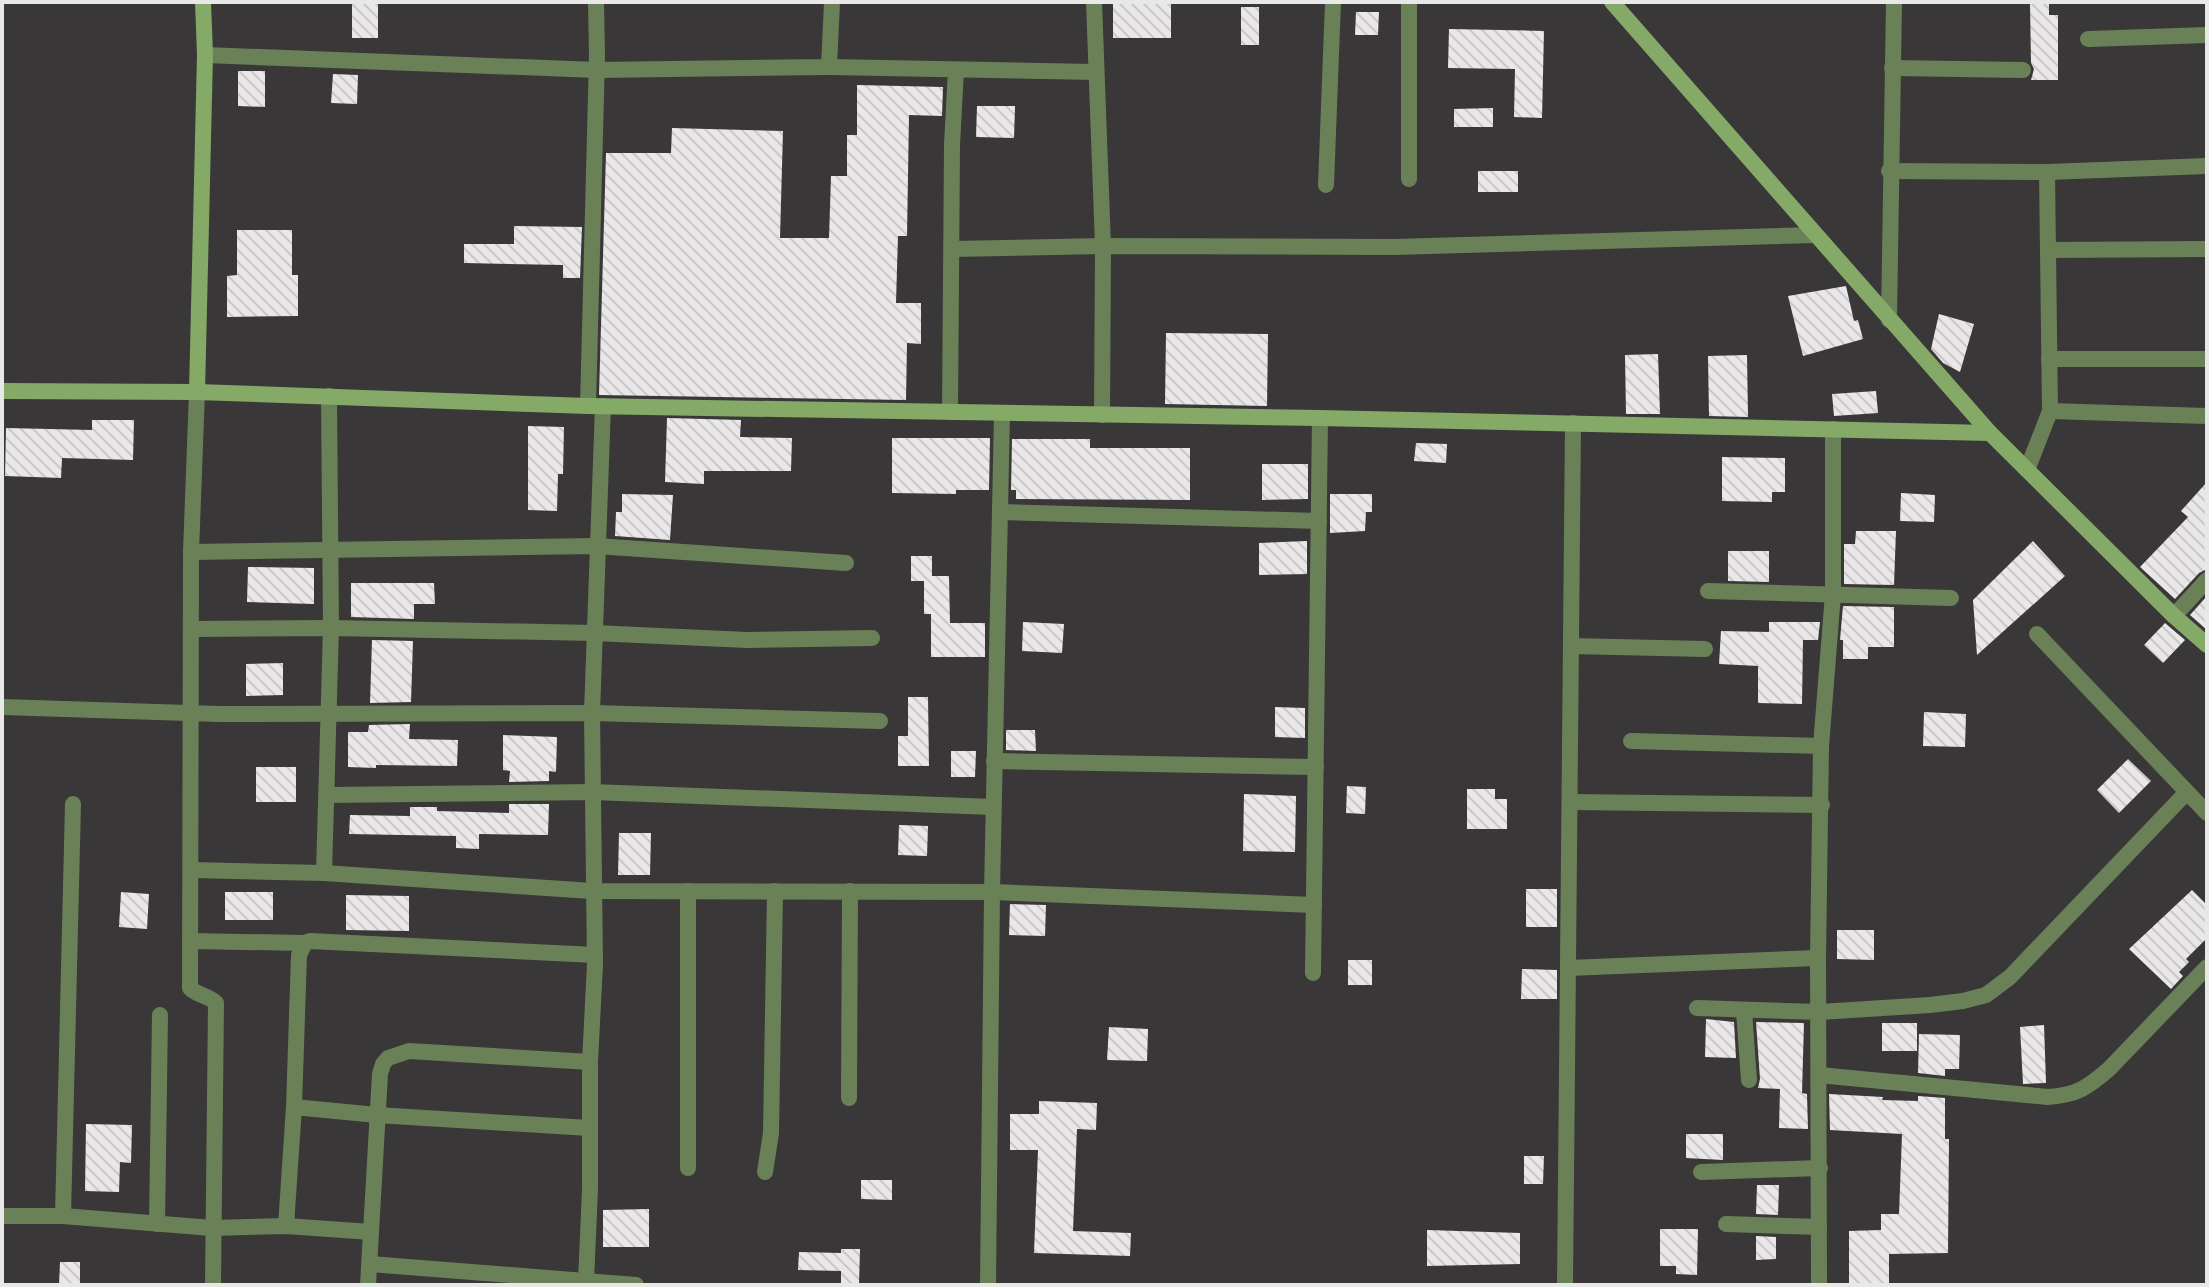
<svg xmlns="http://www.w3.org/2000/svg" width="2209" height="1287" font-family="'Work Sans',sans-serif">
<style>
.building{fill:url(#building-back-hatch)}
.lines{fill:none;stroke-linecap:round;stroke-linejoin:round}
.street{stroke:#6a8057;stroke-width:16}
.secondary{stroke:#85a966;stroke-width:16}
</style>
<defs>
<pattern id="building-back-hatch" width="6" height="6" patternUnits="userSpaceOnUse" patternTransform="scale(2)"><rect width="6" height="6" fill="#eae7e8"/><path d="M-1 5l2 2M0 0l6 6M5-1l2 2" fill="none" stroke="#c9c7c8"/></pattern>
</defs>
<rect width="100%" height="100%" fill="#393738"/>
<g class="building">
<rect x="352" y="2" width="26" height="36"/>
<path d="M2030 3H2049V15H2058V80H2031L2034 69 2031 63Z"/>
<rect x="1113" y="4" width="58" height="34"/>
<rect x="1241" y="7" width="18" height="38"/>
<path d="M1356 12H1379L1378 35H1355Z"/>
<path d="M1449 29 1544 31 1542 118 1514 117 1515 69 1448 68Z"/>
<path d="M238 71H265V107L238 106Z"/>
<path d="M333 74 358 75 357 104 331 103Z"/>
<path d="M857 85 943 87 942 116 909 115 907 236H898L896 303H921V344L907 343 906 400 599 395 606 153H671L672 128 783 131 780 238H829L831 176H847V135H857Z"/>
<path d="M977 106H1015L1014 138 976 137Z"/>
<path d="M1493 108V127H1454V109Z"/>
<rect x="1478" y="171" width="40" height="21"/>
<path d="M514 226 582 227 580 278H563V265L464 263V244H514Z"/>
<path d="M237 230H292V275H298V316L227 317V276L237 275Z"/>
<path d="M1846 286 1854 321 1858 320 1863 339 1803 356 1788 296Z"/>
<path d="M1939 314 1974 324 1960 372 1943 363 1931 349Z"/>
<path d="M1166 333 1268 334 1267 406 1165 404Z"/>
<path d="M1658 354 1660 414H1626L1625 355Z"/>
<path d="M1747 355 1748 417 1709 416 1708 356Z"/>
<path d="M1876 391 1878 413 1834 416 1832 394Z"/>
<path d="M667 418 741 420 740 437 792 438 791 471H704V484L665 482Z"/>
<path d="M92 420H134L133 460 62 458 61 478 5 476 6 428 92 430Z"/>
<path d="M528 426 564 427 563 474H558L557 511 528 510Z"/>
<path d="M892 438H990L989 490H956V494L892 493Z"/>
<path d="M1012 439H1090V448H1190V500L1016 499V490H1011Z"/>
<path d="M1416 443 1447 444 1446 463 1414 461Z"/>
<path d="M1722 457 1785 458V492H1772V502L1722 501Z"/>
<path d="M1262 464H1308V499L1262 500Z"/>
<path d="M2207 482V569L2199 573 2175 599 2140 567 2188 517 2181 511Z"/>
<path d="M1901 493 1935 495 1934 522 1900 521Z"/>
<path d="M622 494 673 495 670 540 615 536 616 512H622Z"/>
<path d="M1330 494H1372V512H1366L1365 531 1330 533Z"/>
<path d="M1856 531H1896L1894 585 1844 584V544H1855Z"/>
<path d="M1307 541V574L1259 575V543Z"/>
<path d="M2033 541 2065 576 1977 655 1973 600Z"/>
<path d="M1728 551H1769V582L1728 581Z"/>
<path d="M911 556H932V576H949L950 623H985V657H931V614H924V581H911Z"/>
<path d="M248 567 314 568V604L247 602Z"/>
<path d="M351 583H434L435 604H414V619L351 617Z"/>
<path d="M2207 596V630L2190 615Z"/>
<path d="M1843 606 1894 607V647H1868V659H1843V640H1840Z"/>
<path d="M1023 622 1064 624 1062 653 1022 651Z"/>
<path d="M1769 622H1820L1818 640H1803L1802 704 1758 703V666L1719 664 1721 631 1769 632Z"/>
<path d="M2165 623 2185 640 2163 663 2144 645Z"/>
<path d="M372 640 413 641 411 702 370 703Z"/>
<path d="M283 663V695L246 696V664Z"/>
<path d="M908 697H928L929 766H898V736H908Z"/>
<path d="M1275 707 1305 708V738L1275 737Z"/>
<path d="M1924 712 1966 714 1965 747 1923 746Z"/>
<path d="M410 724 409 739 458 740 457 766 376 765V768L348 767V732H368L369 725Z"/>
<path d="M1006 730H1035L1036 751 1006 750Z"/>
<path d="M503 735 557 737 556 772 549 771V781L509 782 510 771 503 770Z"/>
<path d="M951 751H976L975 777H951Z"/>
<path d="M2128 759 2151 781 2119 813 2097 790Z"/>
<rect x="256" y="767" width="40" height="35"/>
<path d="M1347 786 1366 787 1365 814 1346 813Z"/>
<path d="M1467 789H1495V799H1507V829H1467Z"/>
<path d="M1244 794 1296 796 1295 852 1243 851Z"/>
<path d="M509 804H549L548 835 479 834V849L456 848V836L349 834 350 815 410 816V807H437V811L509 813Z"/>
<path d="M899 825 928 826 927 856 898 855Z"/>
<path d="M619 833H651L650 875H618Z"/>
<rect x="1526" y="889" width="31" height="38"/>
<path d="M2192 890 2207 905V938L2186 959 2189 962 2179 972 2183 976 2171 989 2129 949Z"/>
<path d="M121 892 149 894 147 929 119 927Z"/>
<rect x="225" y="892" width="48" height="28"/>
<path d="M346 895 409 896V931L346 930Z"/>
<path d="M1010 904 1046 905 1045 936 1009 935Z"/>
<path d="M1837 930H1874V960L1837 959Z"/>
<rect x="1348" y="960" width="24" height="25"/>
<path d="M1522 969 1557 970V999H1521Z"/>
<path d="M1706 1019 1734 1022 1736 1058 1705 1057Z"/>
<path d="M1756 1022 1804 1023 1802 1093 1807 1094 1808 1129 1779 1128 1780 1089 1758 1088 1760 1079Z"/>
<rect x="1882" y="1023" width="35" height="28"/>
<path d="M2044 1025 2046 1083 2023 1084 2020 1027Z"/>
<path d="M1109 1027 1148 1029 1147 1061 1107 1060Z"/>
<path d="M1919 1034 1960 1035 1959 1069H1945V1076L1918 1073Z"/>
<path d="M1829 1094 1883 1097 1882 1100 1918 1101V1096L1945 1098V1139H1949L1948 1253 1889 1254V1285H1849V1231L1881 1230V1214H1899L1902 1134 1830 1130Z"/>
<path d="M1039 1101 1097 1103 1096 1130 1077 1129 1073 1231 1131 1233 1130 1256 1034 1253 1038 1150H1010V1114H1039Z"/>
<path d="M86 1124 132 1125 131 1163 120 1162 119 1192 85 1191Z"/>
<path d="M1686 1134H1723V1160L1686 1158Z"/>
<path d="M1524 1156H1544L1543 1184H1524Z"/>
<path d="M861 1180H892V1200L861 1199Z"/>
<path d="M1757 1185H1779L1778 1215 1756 1214Z"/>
<path d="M649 1209V1247H603V1210Z"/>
<path d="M1660 1229H1698L1697 1275 1676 1274V1266H1660Z"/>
<path d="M1427 1230 1520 1233V1264L1427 1266Z"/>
<path d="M1756 1236 1776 1237V1259L1756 1260Z"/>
<path d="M841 1249H860L859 1285H841V1271L798 1270 799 1252 841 1253Z"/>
<path d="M60 1262H80V1285H59Z"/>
</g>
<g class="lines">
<g class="street">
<path d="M1094 2 1103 246 1102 415"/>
<path d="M1409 2V179"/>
<path d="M2088 39 2207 35"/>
<path d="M205 55 597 70 829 67 832 2"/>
<path d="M829 67 1096 72"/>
<path d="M1892 68 2023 70"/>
<path d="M1889 171 2047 172 2207 166"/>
<path d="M1326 185 1333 2"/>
<path d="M952 249 1103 246 1394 247 1816 235"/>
<path d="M2049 250 2207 249"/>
<path d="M1889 320 1894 2"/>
<path d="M2049 359H2207"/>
<path d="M197 392 191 552 190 988C198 996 208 995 216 1003L213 1285"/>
<path d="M588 406 597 56 596 2"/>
<path d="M2050 411 2207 416"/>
<path d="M950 412 952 145 956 70"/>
<path d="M2027 470 2050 411 2047 172"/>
<path d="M1000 512 1319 521"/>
<path d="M191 552 596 546 846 563"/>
<path d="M1708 591 1951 598"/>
<path d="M2174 616 2207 580"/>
<path d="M191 629 331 628 594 633 747 640 872 638"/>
<path d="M2037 634 2207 813"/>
<path d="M1571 646 1705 649"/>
<path d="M2 707 219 714 592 713 880 721"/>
<path d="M1631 741 1821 746"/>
<path d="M994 761 1316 767"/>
<path d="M327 795 592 792 993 807"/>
<path d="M1570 802 1822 805"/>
<path d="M191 870 324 873 592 891 992 892 1314 905"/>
<path d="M324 873 331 628 329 396"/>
<path d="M688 891V1168"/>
<path d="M190 941 305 943"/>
<path d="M1568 968 1818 958"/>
<path d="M1313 973 1320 418"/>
<path d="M1697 1008 1820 1012 1930 1005 1963 1001 1986 995 2010 977 2186 793"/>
<path d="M1744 1011 1749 1080"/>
<path d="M1819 1075 2048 1097C2077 1095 2087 1088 2109 1069L2207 967"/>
<path d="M849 1098 850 891"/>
<path d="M294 1107 377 1115 589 1128"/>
<path d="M765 1172 771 1133 775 891"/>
<path d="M1701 1172 1820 1168"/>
<path d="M2 1216H63L212 1228 286 1226 371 1232"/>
<path d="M63 1216 73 804"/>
<path d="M157 1224 160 1015"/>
<path d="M1726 1224 1819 1227"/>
<path d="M286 1226 294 1107 299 955 305 943 310 941 595 955"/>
<path d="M370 1264 636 1285"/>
<path d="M586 1281 590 1189V1062L595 964 592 713 603 406"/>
<path d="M368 1285 380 1074 383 1064 388 1058 409 1051 590 1062"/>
<path d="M988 1285 992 892 1002 414"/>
<path d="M1565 1285 1573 423"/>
<path d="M1819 1285 1818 958 1821 746 1833 594V429"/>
</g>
<g class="secondary">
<path d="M1612 2 1990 433 2174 616 2207 645"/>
<path d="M2 391 197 392 588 406 1320 418 1990 433"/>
<path d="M197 392 205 55 203 2"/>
</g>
</g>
<rect width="2209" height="1287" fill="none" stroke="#e9e8e9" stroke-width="8"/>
</svg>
